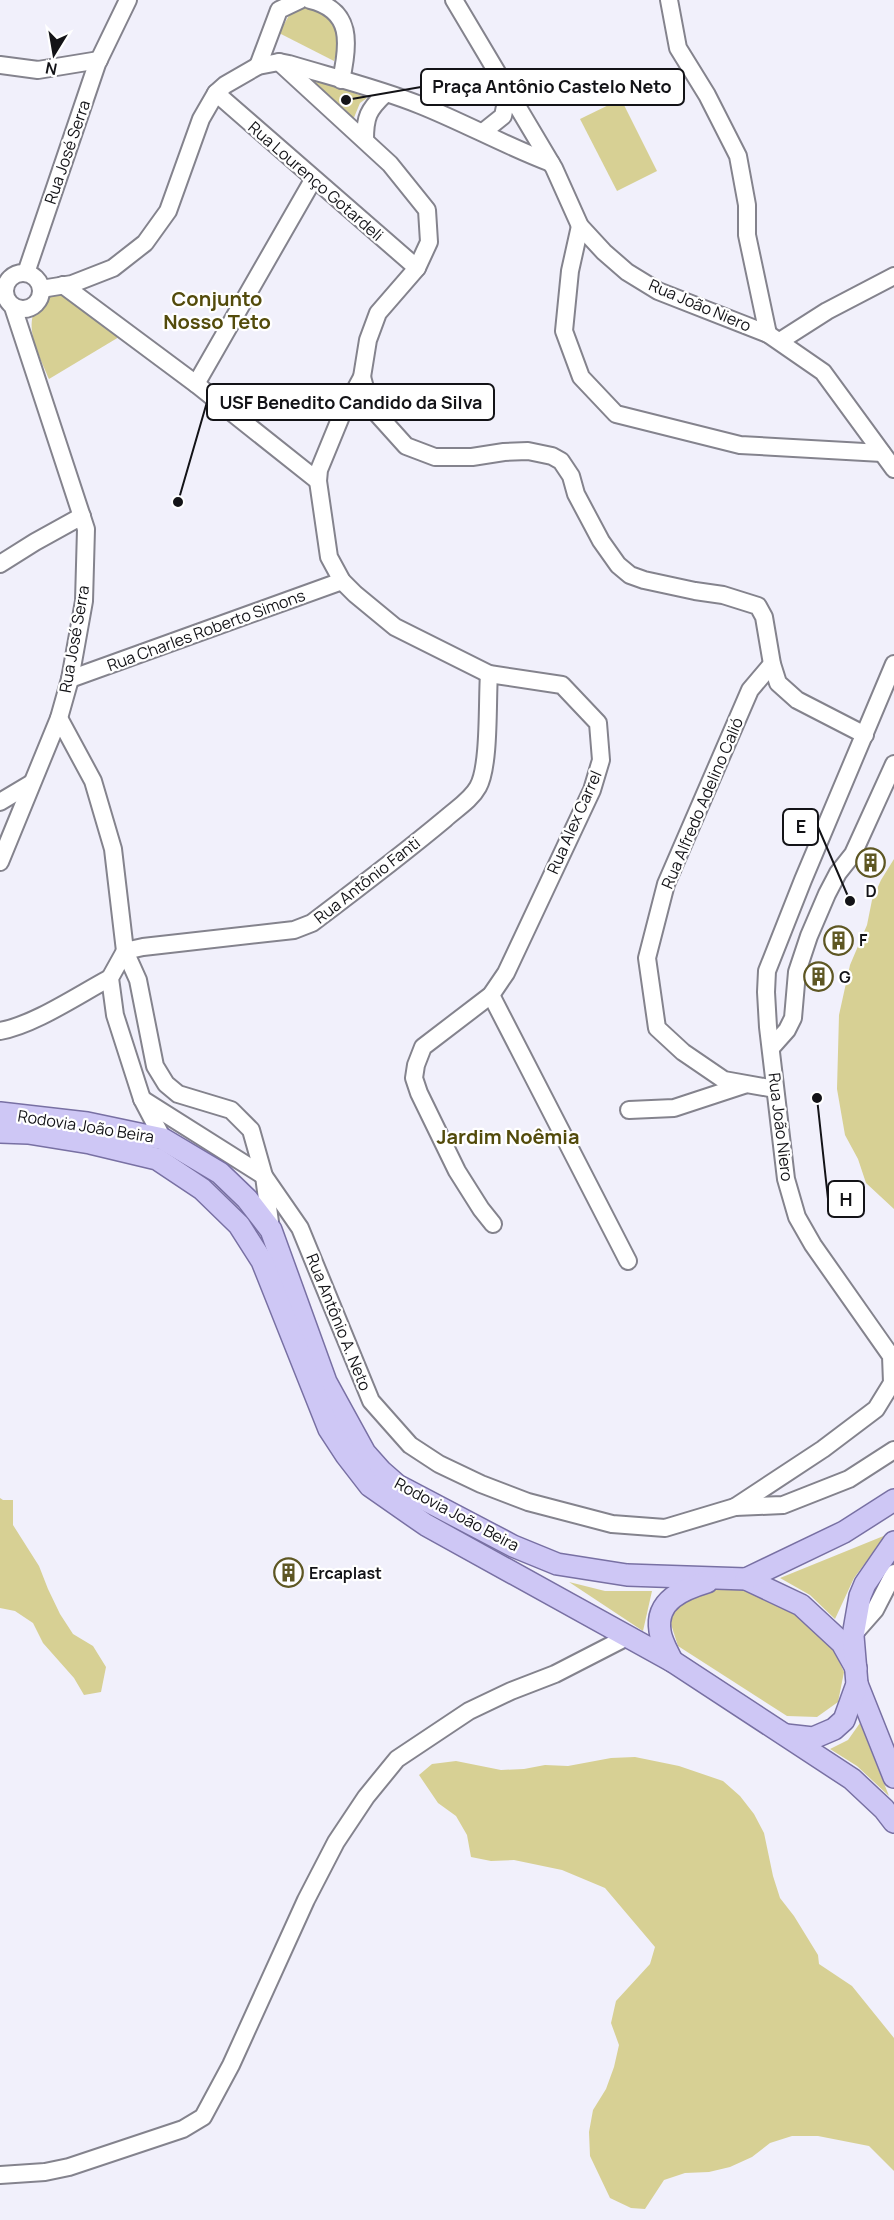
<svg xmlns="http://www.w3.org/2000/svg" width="894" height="2220" font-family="Manrope,sans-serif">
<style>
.green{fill:#d7d094}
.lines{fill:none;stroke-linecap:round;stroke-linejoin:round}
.minor-casing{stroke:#84838d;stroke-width:20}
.major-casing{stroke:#7870a3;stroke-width:24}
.minor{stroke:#fff;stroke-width:16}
.major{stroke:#cec7f5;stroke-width:21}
.labels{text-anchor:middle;stroke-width:4.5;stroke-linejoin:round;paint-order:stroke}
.street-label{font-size:16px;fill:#131317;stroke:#fff}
.poi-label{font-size:16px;font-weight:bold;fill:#131317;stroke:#fff;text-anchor:start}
.quarter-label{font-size:20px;font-weight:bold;fill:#534b0b;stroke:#fff}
.leader{fill:none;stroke:#131317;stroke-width:2}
.callout-dot{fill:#131317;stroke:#fff;stroke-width:2}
.callout{fill:#fff;stroke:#131317;stroke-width:2}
.callout-label{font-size:18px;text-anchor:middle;font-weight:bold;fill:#131317}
</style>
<rect width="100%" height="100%" fill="#f1f0fb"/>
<g class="green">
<path d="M303 8C333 7 343 36 334 61L279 33 291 12Z"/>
<path d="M302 77 326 82 367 98 360 103 353 120Z"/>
<path d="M621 99 657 171 617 191 580 119Z"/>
<path d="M51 293 66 295 119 337 49 379C37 349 16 315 51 293Z"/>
<path d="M894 859V1209L866 1183 858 1159 845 1135 837 1089 839 1015 850 965 867 925 872 900 881 880Z"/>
<path d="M0 1498 3 1500H13V1525L39 1566 48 1589 60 1614 73 1634 93 1646 106 1667 101 1692 84 1695 74 1678 43 1643 33 1623 15 1611 0 1608Z"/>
<path d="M886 1535 854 1578 835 1619 810 1595 780 1578Z"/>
<path d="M569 1582 605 1591H652L643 1631Z"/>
<path d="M694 1585 756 1589 801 1610 831 1643 844 1672 838 1702 817 1717 787 1716 678 1646 670 1621 674 1598Z"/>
<path d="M860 1723 889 1796 857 1766 830 1749 848 1740Z"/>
<path d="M635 1757 679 1766 723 1781 740 1796 754 1814 764 1833 773 1876 780 1898 794 1916 818 1955 819 1964 852 1986 894 2038V2171L869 2146 818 2136H792L770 2143 752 2157 730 2167 709 2172 685 2173 664 2180 645 2209 631 2208 610 2198 590 2156 589 2132 593 2110 606 2089 614 2067 619 2045 611 2023 616 2001 650 1964 655 1947 605 1888 562 1870 514 1860 491 1861 471 1857 467 1835 456 1816 438 1803 419 1775 432 1764 456 1761 501 1770 524 1769 545 1765 568 1766 611 1758Z"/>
</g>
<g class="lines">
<defs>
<g id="minor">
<path d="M310 0C353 10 349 44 341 80"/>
<path d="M454 0 554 168 580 226 604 252 627 272 658 291 768 334 823 372 894 469"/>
<path d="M669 0 678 48 707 95 738 156 747 205V235L768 334"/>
<path d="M279 62 390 164 427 210 429 242 417 268 378 313 368 340 362 377 342 414 319 470 318 481 329 557 342 581 355 594 395 627 489 674 562 685 598 723 601 760 592 790 506 973 491 995 423 1047 416 1065 414 1078 419 1093 457 1171 481 1209 493 1224"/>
<path d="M0 65 38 70 99 60"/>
<path d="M258 66 279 10 300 0"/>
<path d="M216 93 417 268"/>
<path d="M483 132 503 116 508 92"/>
<path d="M365 140C365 117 368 110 385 94"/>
<path d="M580 226 570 271 564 331 581 377 616 414 740 445 882 453"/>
<path d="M26 273 97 64 128 0"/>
<circle cx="23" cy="291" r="18"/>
<path d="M63 285 196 384 318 481"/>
<path d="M41 289 72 284 113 268 145 243 168 211 201 119 216 93 225 85 258 66 279 62 289 64C332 77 378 88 420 105 465 123 506 146 551 163"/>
<path d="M780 341 827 311 894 276"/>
<path d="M362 377 370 406 406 446 435 457H472L504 452 528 451 552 456 561 461 571 476 576 494 601 541 618 565 630 575 644 580 695 591 723 595 758 606 764 617 772 664 778 683 797 700 865 735"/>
<path d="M196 384 313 180"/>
<path d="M0 564 35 542 82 516"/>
<path d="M772 664 750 690 666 884 647 958 657 1028 683 1052 724 1080 775 1089"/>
<path d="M70 679 342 581"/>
<path d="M59 718 93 781 113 849 125 951 138 980 155 1066 166 1084 178 1094 231 1110 251 1130 264 1176 271 1230"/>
<path d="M0 802 30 784"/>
<path d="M0 862 59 718 70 679 84 601 86 529 13 307"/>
<path d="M125 951 143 947 294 930 312 923C357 889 402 855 445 819 456 809 471 800 478 787 490 766 487 700 489 674"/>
<path d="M125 951 110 978 115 1015 142 1099 163 1139"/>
<path d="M491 995 628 1261"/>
<path d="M0 1031C34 1025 78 995 110 978"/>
<path d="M771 1048 787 1030 793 1018 797 972 809 936 827 894 838 873 853 854 894 764"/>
<path d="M142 1099 264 1176 300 1228 371 1401 410 1445 439 1464 481 1484 528 1502 612 1524 665 1528 735 1507 783 1505 849 1479 894 1450"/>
<path d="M629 1110 674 1108 744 1085"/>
<path d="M735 1507 823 1449 876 1409 892 1383 891 1356 813 1245 797 1217 786 1179 768 1027 766 992 767 971 803 880 894 664"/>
<path d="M853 1635 875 1610 894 1573"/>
<path d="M0 2175 45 2172 69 2167 183 2129 203 2117 231 2065 306 1900 336 1842 366 1797 397 1759 469 1711 511 1691 555 1674 629 1636"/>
</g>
<g id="major">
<path d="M0 1113 87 1123 163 1139 220 1173 247 1199 271 1230 326 1382 365 1453 381 1471 397 1485 513 1546 557 1564 627 1575 746 1579 801 1605 842 1643 856 1668"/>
<path d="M0 1132 28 1133 90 1143 157 1159 202 1189 239 1225 262 1261 329 1429 346 1455 370 1486 426 1525 672 1661 852 1779 884 1809 894 1822"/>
<path d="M746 1579 844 1532 894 1500"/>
<path d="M672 1661C668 1652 661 1641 660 1631 655 1600 684 1589 707 1582"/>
<path d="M857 1684 894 1777"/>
<path d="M786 1735 813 1738 834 1729 844 1720 857 1684 853 1636 860 1596 865 1584 894 1542"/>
</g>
</defs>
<use href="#minor" class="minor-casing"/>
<use href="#major" class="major-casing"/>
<use href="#minor" class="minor"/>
<use href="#major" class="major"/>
</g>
<defs>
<symbol id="building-ring" viewBox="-11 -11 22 22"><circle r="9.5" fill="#fff" stroke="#5e5723" stroke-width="1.5"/><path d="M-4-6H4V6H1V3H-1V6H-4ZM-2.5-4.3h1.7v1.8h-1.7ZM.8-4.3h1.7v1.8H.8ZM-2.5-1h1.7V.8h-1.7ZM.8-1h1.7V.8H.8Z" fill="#5e5723"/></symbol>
</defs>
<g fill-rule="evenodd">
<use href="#building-ring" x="854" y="846" width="33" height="33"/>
<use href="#building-ring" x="822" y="924" width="33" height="33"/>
<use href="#building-ring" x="802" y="960" width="33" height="33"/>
<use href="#building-ring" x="272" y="1556" width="33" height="33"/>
</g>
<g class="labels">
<g class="street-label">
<text transform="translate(67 152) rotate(-71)" y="6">Rua José Serra</text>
<text transform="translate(316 181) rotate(41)" y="6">Rua Lourenço Gotardeli</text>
<text transform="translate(700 305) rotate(23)" y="6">Rua João Niero</text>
<text transform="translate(206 630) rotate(-20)" y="6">Rua Charles Roberto Simons</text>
<text transform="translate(74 639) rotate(-80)" y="6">Rua José Serra</text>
<text transform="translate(702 803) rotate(-67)" y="6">Rua Alfredo Adelino Calió</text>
<text transform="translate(574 822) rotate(-66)" y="6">Rua Alex Carrel</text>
<text transform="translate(367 880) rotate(-38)" y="6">Rua Antônio Fanti</text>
<text transform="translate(86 1126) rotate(9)" y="6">Rodovia João Beira</text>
<text transform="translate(781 1127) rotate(83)" y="6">Rua João Niero</text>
<text transform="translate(339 1322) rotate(68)" y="6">Rua Antônio A. Neto</text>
<text transform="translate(457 1514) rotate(28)" y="6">Rodovia João Beira</text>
</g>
<g class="poi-label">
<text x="871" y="897" text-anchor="middle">D</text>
<text x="859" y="946">F</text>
<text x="839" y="983">G</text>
<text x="309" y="1579">Ercaplast</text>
</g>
<g class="quarter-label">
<text x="217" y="306">Conjunto<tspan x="217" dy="23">Nosso Teto</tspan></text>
<text x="508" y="1144">Jardim Noêmia</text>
</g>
</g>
<path class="leader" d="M346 100L421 87M178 502L207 402M850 901L818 827M817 1098L828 1199"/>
<g class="callout-dot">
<circle cx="346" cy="100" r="6"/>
<circle cx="178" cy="502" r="6"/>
<circle cx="850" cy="901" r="6"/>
<circle cx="817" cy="1098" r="6"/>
</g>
<g class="callout">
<rect x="421" y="69" width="263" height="36" rx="6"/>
<rect x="207" y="384" width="287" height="36" rx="6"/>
<rect x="783" y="809" width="35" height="36" rx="6"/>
<rect x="828" y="1181" width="36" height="36" rx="6"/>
</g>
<g class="callout-label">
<text x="552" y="93">Praça Antônio Castelo Neto</text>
<text x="351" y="409">USF Benedito Candido da Silva</text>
<text x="801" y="833">E</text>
<text x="846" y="1206">H</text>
</g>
<g transform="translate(54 54) rotate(191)" stroke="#ffffff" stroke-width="4.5" paint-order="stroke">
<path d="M0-4.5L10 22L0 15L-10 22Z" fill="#131317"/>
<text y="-9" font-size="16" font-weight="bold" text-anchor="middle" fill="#131317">N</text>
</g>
</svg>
